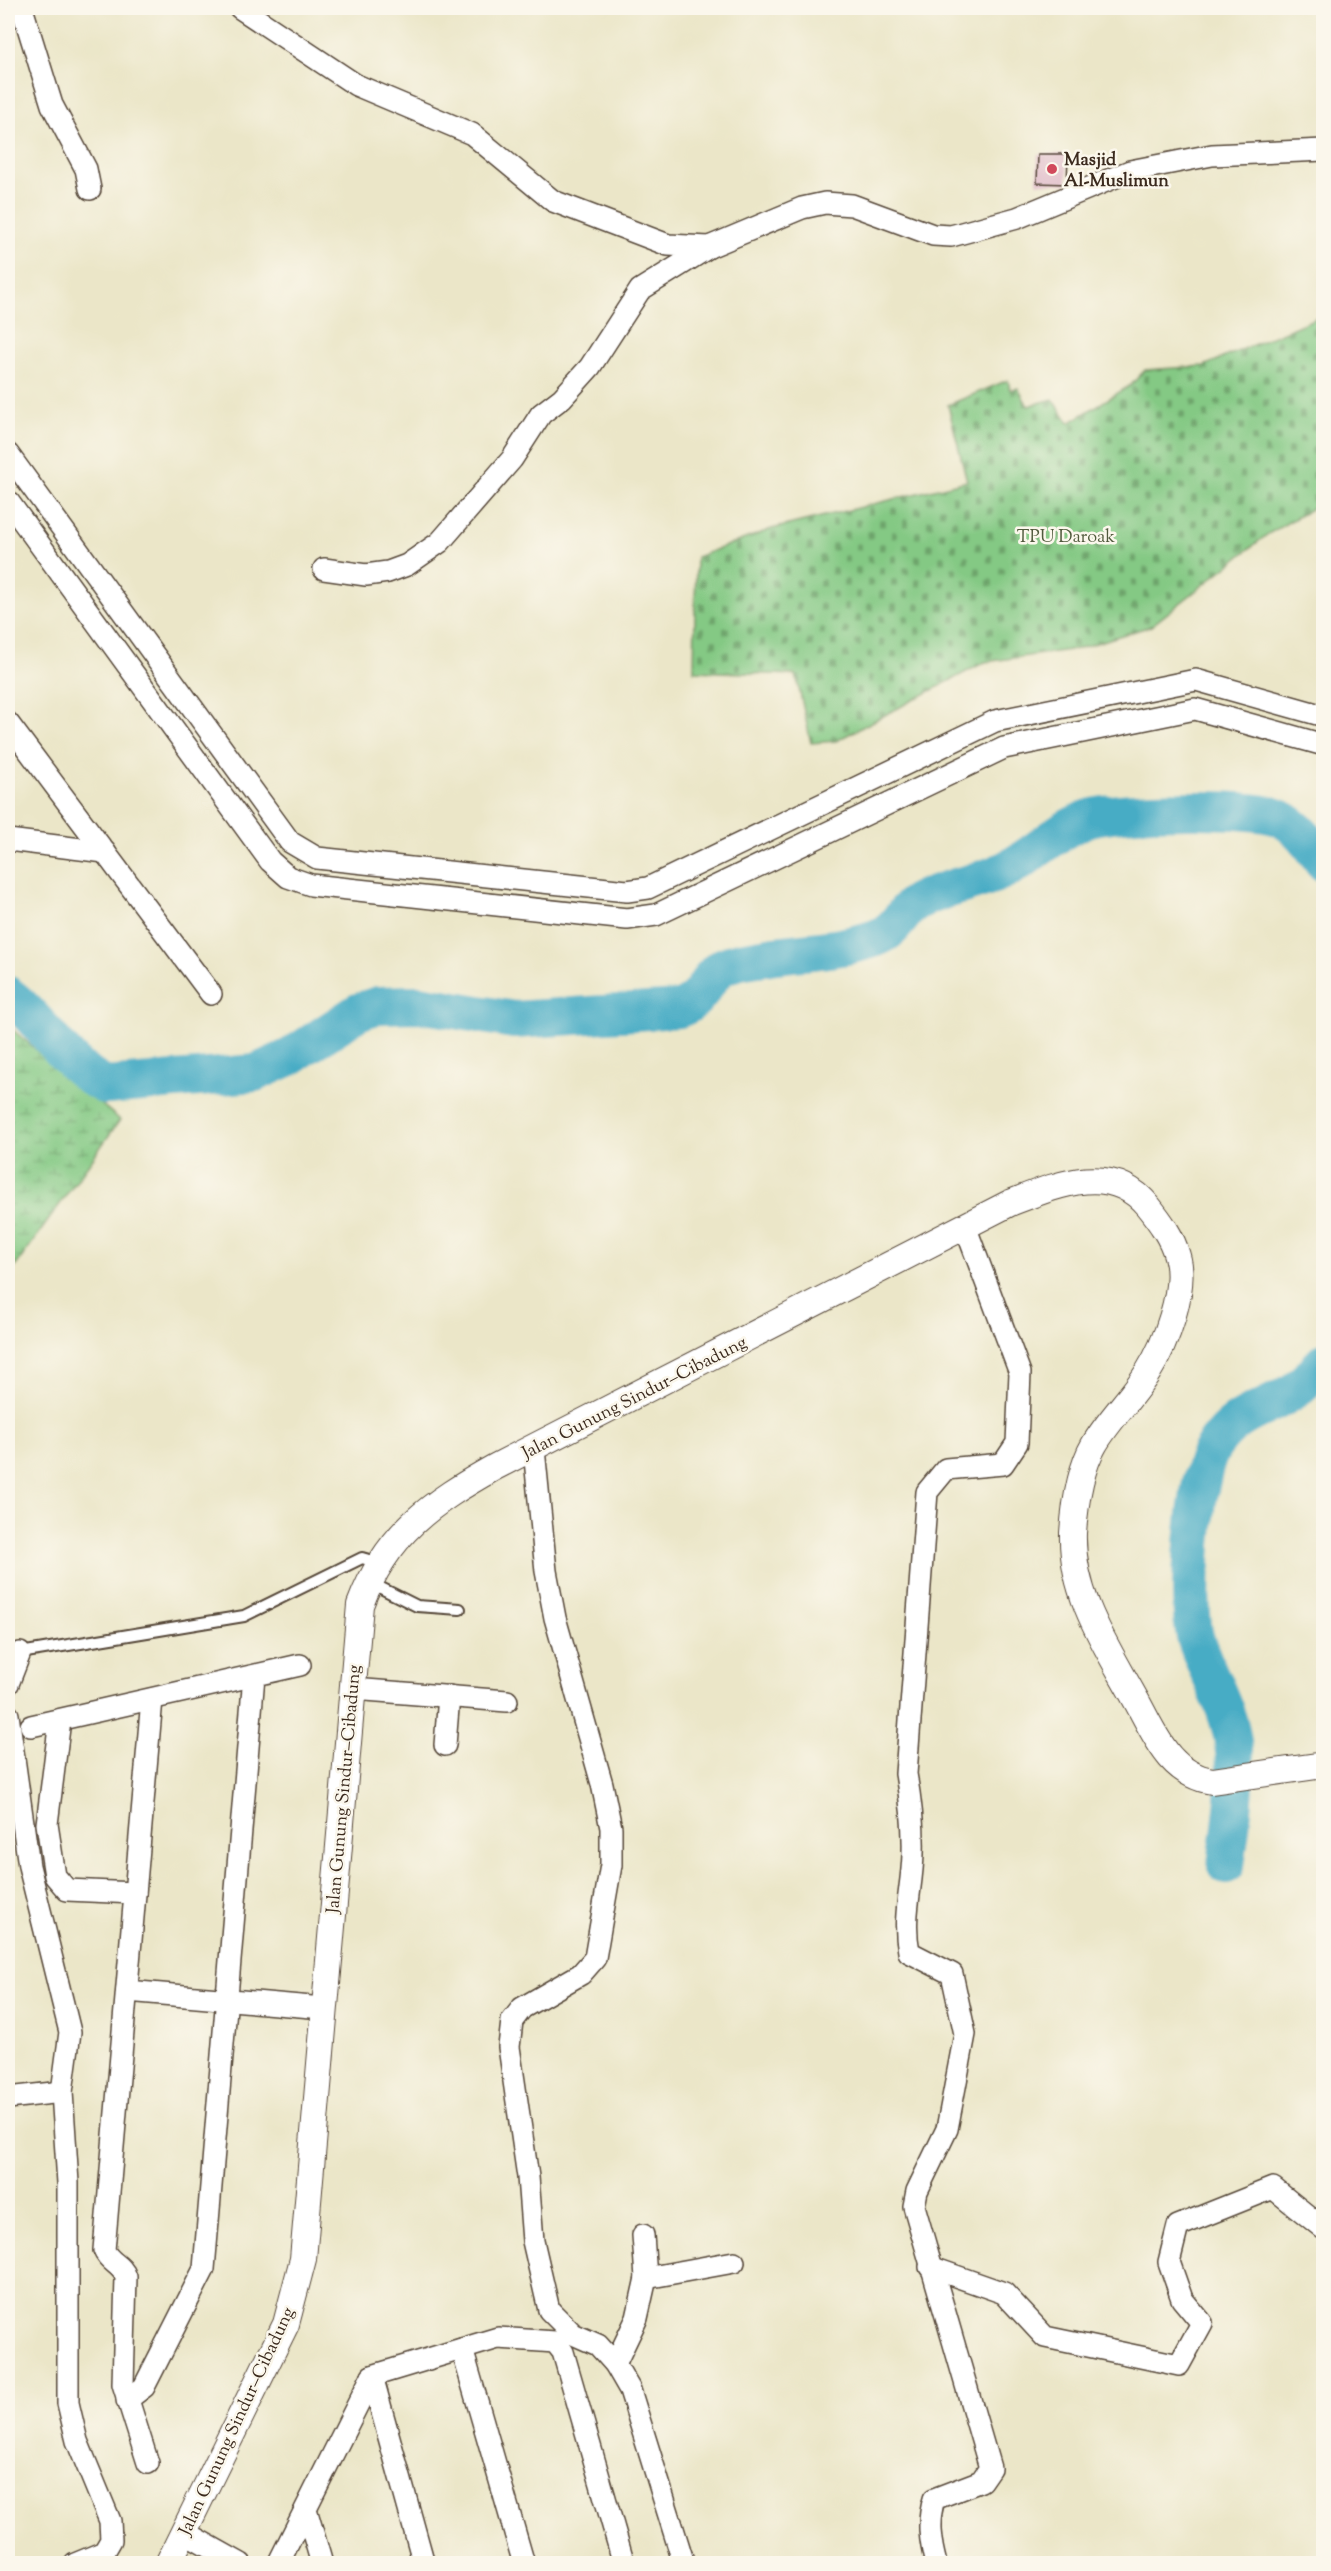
<svg xmlns="http://www.w3.org/2000/svg" width="1331" height="2571" font-family="'Sorts Mill Goudy',serif">
<style>
.wetland{fill:url(#wetland-marsh);stroke:#607a51;stroke-width:1.5}
.cemetery{fill:url(#cemetery-stones);stroke:#607a51;stroke-width:1.5}
.lines{fill:none;stroke-linecap:round;stroke-linejoin:round}
.river{stroke:#46acc5;stroke-width:38}
.building{fill:#cf97b4}
.service-casing{stroke:#554638;stroke-width:14}
.minor-casing{stroke:#554638;stroke-width:24}
.tertiary-casing{stroke:#554638;stroke-width:28}
.service{stroke:#fff;stroke-width:10}
.minor{stroke:#fff;stroke-width:21}
.tertiary{stroke:#fff;stroke-width:26}
.poi-dot{fill:#d1495b;stroke:#fbf7ec;stroke-width:2}
.labels{text-anchor:middle;stroke-width:5;stroke-linejoin:round;paint-order:stroke}
.poi-label{font-size:18px;font-weight:bold;fill:#3b2a1e;stroke:#fbf7ec;text-anchor:start}
.park-label{font-size:18px;fill:#515a3d;stroke:#fbf7ec}
.street-label{font-size:18px;fill:#3b2a1e;stroke:#fbf7ec}
</style>
<defs>
<pattern id="wetland-marsh" width="20" height="14" patternUnits="userSpaceOnUse" patternTransform="scale(1.5)"><rect width="20" height="14" fill="#84c984"/><path d="M1 5h8M5 5V1M11 12h8M15 12V8" fill="none" stroke="#6da36b"/></pattern>
<pattern id="cemetery-stones" width="16" height="16" patternUnits="userSpaceOnUse" patternTransform="scale(1.5)"><rect width="16" height="16" fill="#84c984"/><path d="M2 7V4a2 2 0 0 1 4 0v3zM10 15v-3a2 2 0 0 1 4 0v3z" fill="#6da36b"/></pattern>
</defs>
<rect width="100%" height="100%" fill="#fbf7ec"/>
<filter id="ink" filterUnits="userSpaceOnUse"><feTurbulence type="fractalNoise" baseFrequency=".0167" numOctaves="2"/><feDisplacementMap in="SourceGraphic" scale="12" xChannelSelector="R" yChannelSelector="G"/><feConvolveMatrix kernelMatrix="1 2 1 2 8 2 1 2 1" color-interpolation-filters="sRGB"/></filter>
<filter id="wash" filterUnits="userSpaceOnUse"><feTurbulence type="fractalNoise" baseFrequency=".008" numOctaves="4" result="noise"/><feDisplacementMap in="SourceGraphic" scale="24" xChannelSelector="R" yChannelSelector="G"/><feGaussianBlur stdDeviation="1.35" result="paint"/><feColorMatrix in="noise" values="0 0 0 0 0 0 0 0 0 0 0 0 0 0 0 0 0 1.4 0 .05"/><feComposite in="paint" operator="in"/></filter>
<g filter="url(#wash)">
<rect width="100%" height="100%" fill="#ebe6c8"/>
<path class="wetland" d="M8 1026 120 1120 8 1277Z"/>
<path class="cemetery" d="M1323 315V502L1268 534 1151 626 1077 649 985 662 836 741 811 743 796 675 694 671 696 557 772 529 967 481 948 405 1008 380 1010 390 1018 388 1028 406 1053 399 1069 423 1131 385 1145 370 1204 366Z"/>
<g class="lines">
<g class="river">
<path d="M8 995C43 1021 66 1067 106 1086L255 1073 290 1057 358 1012 378 1005 419 1004 514 1020 679 1009C705 1000 704 977 724 966 737 960 754 959 769 956 804 951 842 950 876 938 900 929 902 908 920 900 947 887 978 883 1005 870 1035 855 1059 828 1090 818 1119 809 1254 806 1280 818 1299 827 1312 846 1324 863"/>
<path d="M1226 1865C1231 1825 1239 1783 1233 1742 1228 1706 1207 1674 1196 1640 1185 1606 1194 1477 1213 1447 1237 1411 1263 1412 1294 1391 1305 1383 1314 1372 1324 1362"/>
</g>
</g>
<g id="blocks">
<path class="building" d="M1038 154H1068L1067 184 1037 183Z"/>
</g>
</g>
<g filter="url(#ink)">
<use href="#blocks" fill-opacity="0" stroke="#554638" stroke-width="1.5"/>
<g class="lines">
<defs>
<g id="service">
<path d="M369 1582 417 1606 460 1609"/>
<path d="M8 1647 20 1653 244 1616 362 1558 379 1563"/>
</g>
<g id="minor">
<path d="M22 8 52 105 86 169 90 189"/>
<path d="M240 8 356 85 472 134 553 201 668 245 709 247 802 208 825 203 852 205 933 235 951 236 1017 218 1130 171 1212 155 1324 150"/>
<path d="M8 454 290 842 317 858 627 891 648 888 995 721 1196 680 1324 716"/>
<path d="M8 501 270 861 288 877 311 885 627 919 656 915 1004 748 1195 709 1324 745"/>
<path d="M324 569 366 575 388 572 407 565 440 542 512 459 541 414 562 398 590 367 640 290 709 247"/>
<path d="M8 723 211 994"/>
<path d="M8 840 105 852"/>
<path d="M534 1449 546 1571 555 1618 602 1784 611 1828V1865L595 1958 581 1974 522 2008 512 2021 509 2047 528 2177 533 2241 549 2310 573 2334 598 2345 615 2364 630 2390 684 2564"/>
<path d="M8 1684 20 1653"/>
<path d="M353 1689 507 1701"/>
<path d="M8 1715 29 1866 70 2032 62 2092 68 2183V2403L77 2441 110 2521 111 2540 104 2552 75 2564"/>
<path d="M60 1720 47 1824 55 1876 67 1890 135 1893"/>
<path d="M31 1726 300 1665"/>
<path d="M445 1745 449 1696"/>
<path d="M127 1991 323 2008"/>
<path d="M8 2098 62 2092"/>
<path d="M930 2267 1004 2293 1045 2337 1179 2365 1202 2323 1182 2299 1169 2262 1178 2226 1273 2188 1324 2229"/>
<path d="M646 2278 734 2262"/>
<path d="M462 2349 524 2564"/>
<path d="M615 2364 637 2318 646 2278 643 2235"/>
<path d="M372 2376 424 2564"/>
<path d="M127 2400 144 2387 204 2269 254 1676"/>
<path d="M148 2463 123 2384 126 2277C122 2264 109 2263 104 2250L152 1699"/>
<path d="M306 2509 322 2564"/>
<path d="M184 2532 241 2564"/>
<path d="M278 2564 372 2376 498 2338 555 2342 563 2352 624 2564"/>
<path d="M936 2564C930 2541 927 2522 934 2499L981 2481 990 2468 914 2206 917 2191 947 2129 965 2034 952 1974 909 1952C902 1916 912 1890 913 1854 914 1827 911 1802 906 1774L927 1492 946 1469 1003 1464 1017 1443 1020 1373 965 1226"/>
</g>
<path id="tertiary" d="M168 2564 286 2324 303 2259 360 1605C387 1533 431 1503 495 1467L1010 1203C1054 1186 1111 1160 1148 1206 1160 1221 1172 1237 1177 1256 1187 1289 1165 1345 1148 1372 1132 1398 1109 1419 1094 1445 1080 1469 1075 1505 1073 1533 1071 1595 1107 1647 1136 1700 1155 1734 1169 1774 1212 1781L1324 1765"/>
</defs>
<use href="#service" class="service-casing"/>
<use href="#minor" class="minor-casing"/>
<use href="#tertiary" class="tertiary-casing"/>
<use href="#service" class="service"/>
<use href="#minor" class="minor"/>
<use href="#tertiary" class="tertiary"/>
</g>
</g>
<circle class="poi-dot" cx="1052" cy="169" r="6"/>
<g class="labels">
<g class="poi-label">
<text x="1064" y="165">Masjid<tspan x="1064" dy="21">Al-Muslimun</tspan></text>
</g>
<g class="park-label">
<text x="1066" y="542">TPU Daroak</text>
</g>
<g class="street-label">
<text transform="translate(634 1397) rotate(-27)" y="6">Jalan Gunung Sindur–Cibadung</text>
<text transform="translate(343 1789) rotate(-85)" y="6">Jalan Gunung Sindur–Cibadung</text>
<text transform="translate(236 2421) rotate(-65)" y="6">Jalan Gunung Sindur–Cibadung</text>
</g>
</g>
<rect width="1331" height="2571" fill="none" stroke="#fbf7ec" stroke-width="30"/>
</svg>
